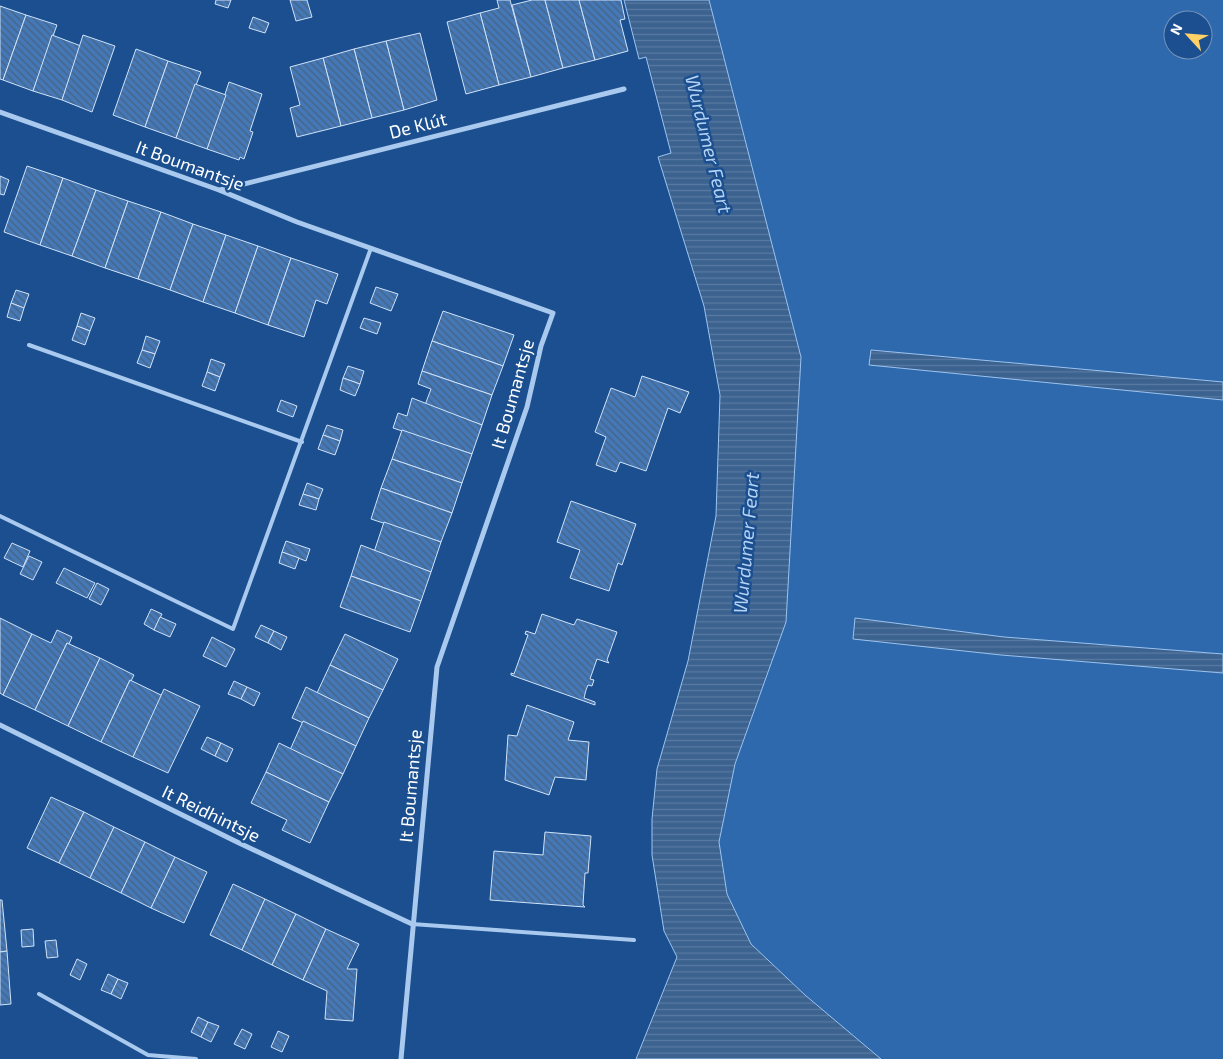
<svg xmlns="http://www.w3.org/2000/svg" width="1223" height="1059" font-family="'Exo 2',sans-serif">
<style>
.green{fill:#2e69ad;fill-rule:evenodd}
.water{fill:url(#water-rules);stroke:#9cc4f0}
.building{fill:url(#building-back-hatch);stroke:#cfe3fa}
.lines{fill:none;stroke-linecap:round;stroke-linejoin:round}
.lane{stroke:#a9c9ee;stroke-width:4}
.street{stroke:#a9c9ee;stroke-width:5}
.labels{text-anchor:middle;stroke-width:5;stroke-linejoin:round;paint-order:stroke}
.street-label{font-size:18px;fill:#fff;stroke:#1b4f8f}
.water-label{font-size:19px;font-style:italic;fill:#b5d3f5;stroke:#1b4f8f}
</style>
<defs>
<pattern id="water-rules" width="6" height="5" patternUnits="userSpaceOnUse" patternTransform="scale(1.25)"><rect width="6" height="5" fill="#3c6290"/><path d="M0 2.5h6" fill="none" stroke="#597aa1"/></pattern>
<pattern id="building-back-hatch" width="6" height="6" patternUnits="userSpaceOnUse" patternTransform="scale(1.25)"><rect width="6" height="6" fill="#4478b7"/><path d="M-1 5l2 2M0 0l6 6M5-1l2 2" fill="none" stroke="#486282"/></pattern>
</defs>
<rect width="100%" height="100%" fill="#1b4f8f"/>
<path class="green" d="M709 0H1223V382L872 350 870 365 1223 400V654L1004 637 856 618 853 639 1001 655 1223 673V1059H881L805 995 751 944 727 894 719 842 735 764 786 622 801 357ZM1173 20H1203V50H1173Z"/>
<g class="water">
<path d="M624 0H709L801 357 786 622 735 764 719 842 727 894 751 944 805 995 881 1059H636L677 957 664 931 652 855V819L657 769 688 661 716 516 720 395 704 306 658 157 671 153 646 57 639 59Z"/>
<path d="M871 350 1223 382V400L869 365Z"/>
<path d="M855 618 1004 637 1223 654V673L1001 655 853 639Z"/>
</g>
<g class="building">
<path d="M216 0H231L228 8 215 4Z"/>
<path d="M290 0H307L312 17 296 21Z"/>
<path d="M497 0H510L531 77 499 85 480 13 499 8Z"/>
<path d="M532 0H545L563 68 531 77 512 5Z"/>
<path d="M545 0H579L595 60 563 68Z"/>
<path d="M579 0H621L625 19 620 20 628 51 595 60Z"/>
<path d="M0 6 26 15 3 80 0 79Z"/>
<path d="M480 13 499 85 466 94 447 22Z"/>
<path d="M26 15 57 25 33 91 3 80Z"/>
<path d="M253 17 269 23 265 33 249 28Z"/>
<path d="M420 33 437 100 404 110 386 41Z"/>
<path d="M52 35 81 46 62 100 33 91Z"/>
<path d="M83 35 115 46 92 112 62 100Z"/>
<path d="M386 41 404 110 372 118 354 49Z"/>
<path d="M136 49 168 61 145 127 113 115Z"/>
<path d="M354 49 372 118 341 126 323 58Z"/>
<path d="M323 58 341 126 297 137 290 108 300 105 290 67Z"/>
<path d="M168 61 201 72 176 138 145 127Z"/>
<path d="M229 82 262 94 250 131 253 132 244 159 240 157 239 160 207 149Z"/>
<path d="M195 84 226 95 207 149 176 138Z"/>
<path d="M27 166 63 178 40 245 4 232Z"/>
<path d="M0 176 9 180 4 195 0 194Z"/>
<path d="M63 178 96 190 72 256 40 245Z"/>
<path d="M96 190 128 201 105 268 72 256Z"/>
<path d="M128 201 161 212 138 279 105 268Z"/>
<path d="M161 212 193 224 170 290 138 279Z"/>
<path d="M193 224 226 235 203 302 170 290Z"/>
<path d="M226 235 258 246 235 313 203 302Z"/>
<path d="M258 246 291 258 268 325 235 313Z"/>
<path d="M291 258 338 274 327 304 316 300 304 337 268 325Z"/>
<path d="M376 287 398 294 391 311 370 303Z"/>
<path d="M16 290 29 294 24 308 11 303Z"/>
<path d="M11 303 24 308 20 321 7 317Z"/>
<path d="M443 311 514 335 503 366 432 341Z"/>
<path d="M81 313 95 318 90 331 77 326Z"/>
<path d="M364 318 381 323 377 334 360 328Z"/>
<path d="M77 326 90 331 85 345 72 340Z"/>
<path d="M146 336 160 341 155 354 142 350Z"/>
<path d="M432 341 503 366 492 395 422 371Z"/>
<path d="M142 350 155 354 150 368 137 363Z"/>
<path d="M211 359 225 364 220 377 207 372Z"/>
<path d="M348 366 364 371 360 384 343 378Z"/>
<path d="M422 371 492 395 482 425 425 405 431 389 418 384Z"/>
<path d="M207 372 220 377 215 391 202 386Z"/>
<path d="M642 376 689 392 680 413 668 408 646 471 620 462 616 472 596 465 606 437 595 432 611 388 635 397Z"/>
<path d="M343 378 360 384 355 396 340 390Z"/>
<path d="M412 398 482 425 472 454 393 428 398 413 407 416Z"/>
<path d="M281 400 297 406 293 417 277 411Z"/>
<path d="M327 425 343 430 340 441 323 435Z"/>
<path d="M402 430 472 454 462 483 392 459Z"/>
<path d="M323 435 340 441 335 455 318 449Z"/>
<path d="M392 459 462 483 452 513 381 488Z"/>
<path d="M307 483 323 489 319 499 303 494Z"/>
<path d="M381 488 452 513 441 542 371 519Z"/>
<path d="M303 494 319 499 316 510 299 505Z"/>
<path d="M571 501 636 524 622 565 618 563 609 591 570 578 580 550 557 542Z"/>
<path d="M384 522 441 542 431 572 374 552Z"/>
<path d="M286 541 310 549 306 561 282 552Z"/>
<path d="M12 543 30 551 23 567 4 558Z"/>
<path d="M361 545 431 572 421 601 351 576Z"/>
<path d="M282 552 299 558 295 569 279 563Z"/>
<path d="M29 556 42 562 33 580 20 574Z"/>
<path d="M64 568 95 583 87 598 56 583Z"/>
<path d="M351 576 421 601 410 632 340 607Z"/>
<path d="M97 583 109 589 101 605 89 599Z"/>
<path d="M151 609 162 614 154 630 144 624Z"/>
<path d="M542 614 574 625 577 619 617 632 607 660 609 663 597 659 590 679 594 680 592 686 588 685 586 690 584 698 595 702V705L511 675V673L514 674 528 635 525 634 526 631 535 634Z"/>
<path d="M160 617 176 624 170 637 154 630Z"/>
<path d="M0 618 32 634 3 695 0 693Z"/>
<path d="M261 625 274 631 268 643 255 637Z"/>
<path d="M57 630 72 637 69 644 67 643 35 710 3 695 32 634 51 643Z"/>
<path d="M274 631 287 637 281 650 268 643Z"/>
<path d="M345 634 398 659 383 690 330 665Z"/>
<path d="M212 637 235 649 226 667 203 656Z"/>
<path d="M67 643 100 658 68 726 35 710Z"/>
<path d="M100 658 134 675 131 681 130 680 101 742 68 726Z"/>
<path d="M330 665 383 690 369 718 317 693Z"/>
<path d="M130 680 163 696 133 757 101 742Z"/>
<path d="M234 681 247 687 241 699 228 694Z"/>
<path d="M247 687 260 693 254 706 241 699Z"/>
<path d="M306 687 369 718 356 746 292 718Z"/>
<path d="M164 689 200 706 168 773 133 757Z"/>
<path d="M527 705 574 722 568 740 589 742 586 780 555 777 549 795 505 780 508 735 517 736Z"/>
<path d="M303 721 356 746 343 774 290 750Z"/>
<path d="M207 737 221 743 215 756 201 749Z"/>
<path d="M221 743 233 749 227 762 215 756Z"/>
<path d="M279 743 343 774 329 802 266 772Z"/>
<path d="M266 772 329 802 310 843 282 830 287 820 251 803Z"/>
<path d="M51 797 84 812 59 863 27 848Z"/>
<path d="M84 812 114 827 90 878 59 863Z"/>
<path d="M114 827 145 842 121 893 90 878Z"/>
<path d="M545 832 591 836 588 873H585L583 905 585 907 490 900 494 851 543 855Z"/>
<path d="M145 842 175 857 151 908 121 893Z"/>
<path d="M175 857 207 872 184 923 151 908Z"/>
<path d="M233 884 265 899 242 950 210 935Z"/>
<path d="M265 899 296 914 272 965 242 950Z"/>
<path d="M0 900H2L7 951 0 952Z"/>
<path d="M296 914 326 929 303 980 272 965Z"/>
<path d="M33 929 34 946 22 947 21 930Z"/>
<path d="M326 929 359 944 347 969H357L353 1021 325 1019 327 991 303 980Z"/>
<path d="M56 940 58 957 47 958 45 941Z"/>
<path d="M7 951 11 1004 0 1005V952Z"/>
<path d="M77 959 87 964 80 980 70 975Z"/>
<path d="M108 974 118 979 111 994 101 990Z"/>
<path d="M118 979 128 983 121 999 111 994Z"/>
<path d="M198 1017 208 1022 201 1037 191 1032Z"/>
<path d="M208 1022 219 1026 211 1042 201 1037Z"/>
<path d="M242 1029 252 1034 245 1049 234 1044Z"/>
<path d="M278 1031 289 1036 282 1052 271 1047Z"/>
</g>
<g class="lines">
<g class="lane">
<path d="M29 345 302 442"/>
<path d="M0 516 233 629 371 248"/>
<path d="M412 924 634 940"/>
<path d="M39 994 148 1055 196 1059"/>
</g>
<g class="street">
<path d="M0 112 219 190 297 222 553 313 541 346 527 407 437 667 401 1059"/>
<path d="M220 190 624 89"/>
<path d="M0 725 237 842 412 924"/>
</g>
</g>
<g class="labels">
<g class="street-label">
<text transform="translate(418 126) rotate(-14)" y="6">De Klút</text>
<text transform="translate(190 166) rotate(20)" y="6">It Boumantsje</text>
<text transform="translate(513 394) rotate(-74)" y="6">It Boumantsje</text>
<text transform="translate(411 786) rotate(-85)" y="6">It Boumantsje</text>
<text transform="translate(211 814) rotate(26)" y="6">It Reidhintsje</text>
</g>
<g class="water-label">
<text transform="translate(709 144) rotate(76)" y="7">Wurdumer Feart</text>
<text transform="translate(746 543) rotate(-85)" y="7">Wurdumer Feart</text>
</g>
</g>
<g transform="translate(1188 35) rotate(296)"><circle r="24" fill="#1b4f8f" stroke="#7695bc"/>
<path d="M0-4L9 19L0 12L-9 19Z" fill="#ffd166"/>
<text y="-8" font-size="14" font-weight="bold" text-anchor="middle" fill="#ffffff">N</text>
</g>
</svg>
